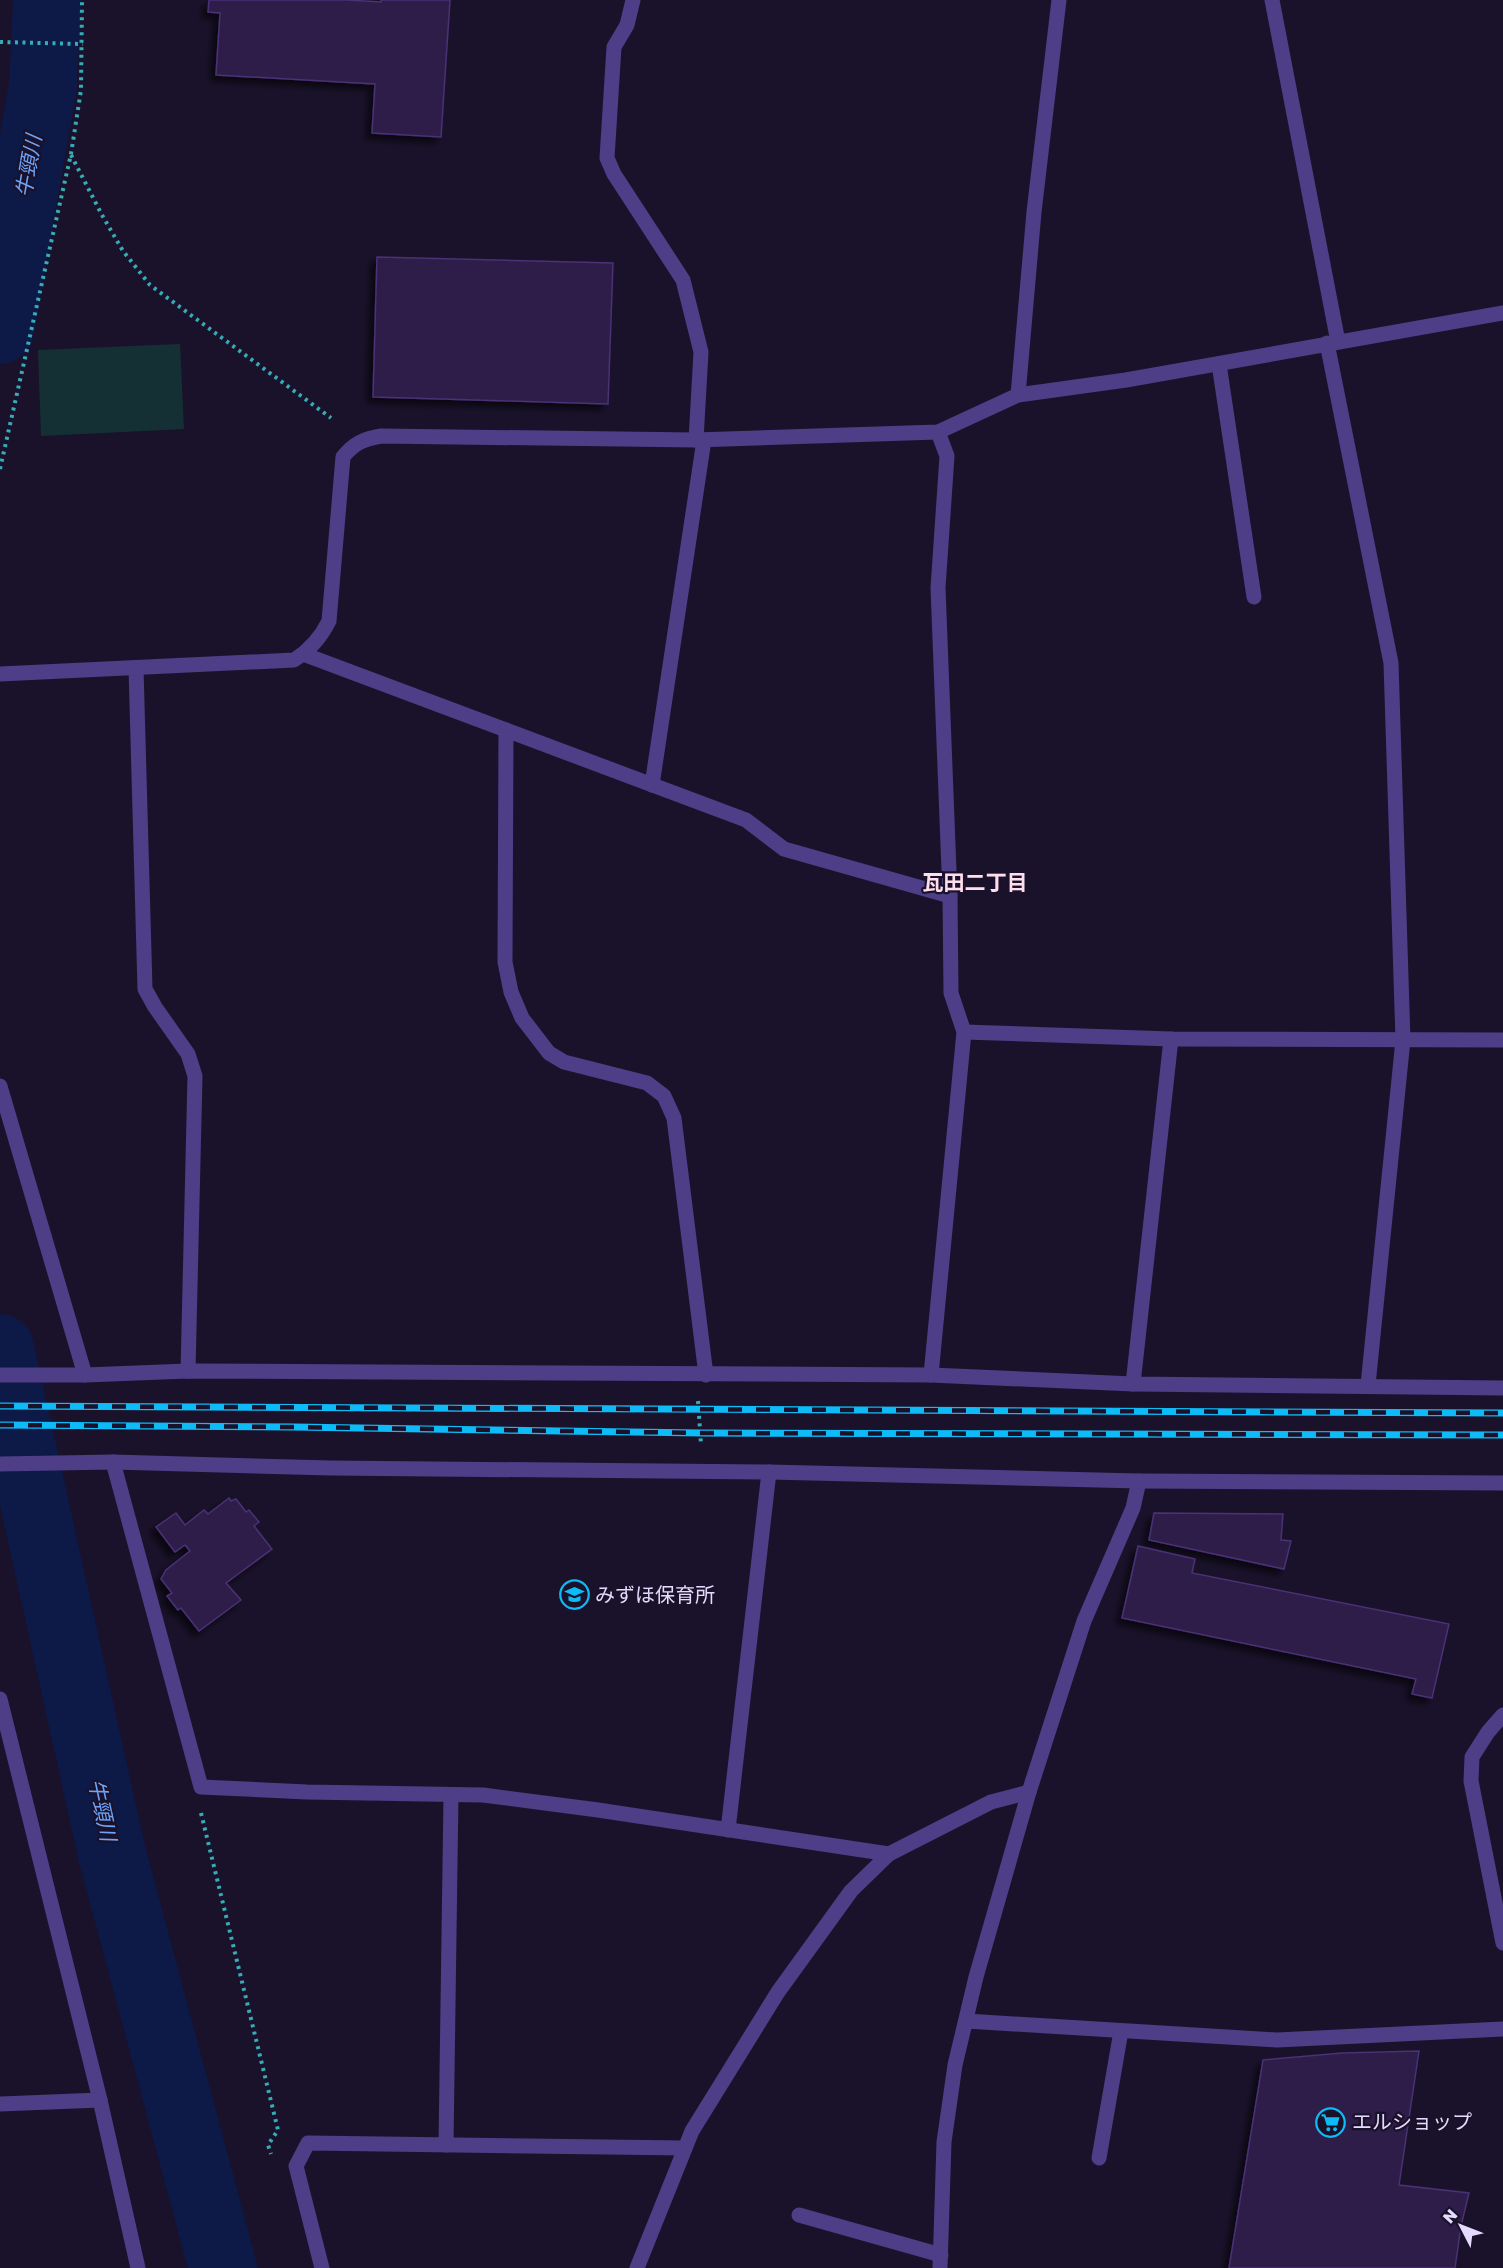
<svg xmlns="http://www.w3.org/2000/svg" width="1503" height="2268" font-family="'Golos Text','Noto Sans JP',sans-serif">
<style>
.green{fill:#153034}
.water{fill:#0d1947}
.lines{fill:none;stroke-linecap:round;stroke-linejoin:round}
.river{stroke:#0d1947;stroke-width:68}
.building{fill:#2e1e4a;stroke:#493175;stroke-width:1.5;filter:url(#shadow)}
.path{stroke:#35acb8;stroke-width:4;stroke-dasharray:3 4.5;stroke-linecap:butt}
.minor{stroke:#4d3e87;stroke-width:15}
.rail-casing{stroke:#0ebbf7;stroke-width:7}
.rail{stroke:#1a122a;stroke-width:4.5;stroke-dasharray:14;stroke-linecap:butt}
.labels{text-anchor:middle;stroke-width:4.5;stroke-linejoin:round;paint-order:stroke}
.poi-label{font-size:20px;fill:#e5dbfe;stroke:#1a122a;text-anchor:start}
.water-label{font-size:21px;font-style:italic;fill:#6da3fa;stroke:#1a122a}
.neighbourhood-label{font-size:21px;font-weight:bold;fill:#fedded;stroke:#1a122a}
</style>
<defs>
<filter id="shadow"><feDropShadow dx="-5.5" dy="5.5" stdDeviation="3" flood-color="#0009"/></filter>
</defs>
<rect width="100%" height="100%" fill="#1a122a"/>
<path class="green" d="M180 344 184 429 41 436 38 350Z"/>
<path class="water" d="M19 0H54L52 86 27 174 17 72Z"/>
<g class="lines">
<g class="river">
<path d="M0 330 43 86 47 0"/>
<path d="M0 1348 112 1854 223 2268"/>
</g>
</g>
<g class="building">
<path d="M209 0H347L381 2V0H450L441 137 372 133 375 84 216 75 220 13 208 12Z"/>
<path d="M377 257 613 263 608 404 373 397Z"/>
<path d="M229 1498 231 1501 236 1499 246 1512 249 1510 259 1522 254 1526 272 1549 226 1583 241 1600 199 1631 181 1608 178 1610 167 1596 172 1593 161 1579 166 1570 190 1551 185 1545 175 1552 156 1527 176 1513 185 1525 204 1510 208 1514Z"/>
<path d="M1154 1513 1283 1514 1281 1540 1291 1541 1284 1569 1149 1540Z"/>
<path d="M1138 1546 1195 1559 1192 1573 1449 1624 1432 1698 1412 1694 1416 1679 1122 1618Z"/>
<path d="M1419 2051 1399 2185 1469 2193 1461 2226 1455 2268H1229L1263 2060 1342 2053Z"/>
</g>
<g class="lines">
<g class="path">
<path d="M0 42 83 44"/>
<path d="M71 155 102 215 123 251 150 285 331 418"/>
<path d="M0 469 71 154 81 90 82 0"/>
<path d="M698 1401 701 1444"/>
<path d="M201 1813 278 2130 268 2145 271 2154"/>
</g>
<g class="minor">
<path d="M633 0 627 25 614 47 607 158 614 174 683 280 701 352 696 440"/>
<path d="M1272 0 1338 342"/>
<path d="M1327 343 1391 663 1403 1040 1368 1385"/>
<path d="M1219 364 1254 597"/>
<path d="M1018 395 1034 212 1059 0"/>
<path d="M303 654 746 820 784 849 950 896"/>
<path d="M136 668 145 989 155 1007 188 1054 195 1076 188 1371"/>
<path d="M0 674 294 660C310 650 321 637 329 621L343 457C354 443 364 439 381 436L696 440 938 432 1018 395 1126 380 1503 313"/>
<path d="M506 730 505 962 511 992 522 1018 549 1053 564 1062 647 1083 664 1096 674 1118 706 1375"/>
<path d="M652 785 704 440"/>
<path d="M964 1032 1171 1039 1503 1040"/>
<path d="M0 1086 85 1375"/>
<path d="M0 1375H85L188 1371 931 1375 1133 1384 1503 1388"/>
<path d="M931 1375 964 1032 951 993 950 896 938 588 947 456 938 432"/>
<path d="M1133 1384 1171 1039"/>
<path d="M113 1462 201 1787 307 1792 483 1795 598 1810 889 1854"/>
<path d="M0 1464 113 1462 331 1468 769 1472 1139 1481 1503 1483"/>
<path d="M0 1699 100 2100 138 2268"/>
<path d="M1503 1715 1488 1732 1472 1757 1471 1781 1503 1943"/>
<path d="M728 1830 769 1472"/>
<path d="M966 2021 1277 2040 1503 2029"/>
<path d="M0 2104 100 2100"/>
<path d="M446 2145 451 1795"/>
<path d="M1099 2158 1121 2031"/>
<path d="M799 2215 941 2255"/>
<path d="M322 2268 296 2166 308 2143 685 2148"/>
<path d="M637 2268 692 2131 778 1992 851 1891 889 1854 991 1802 1029 1792"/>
<path d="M940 2268 944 2142 955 2065 976 1977 1029 1792 1084 1621 1133 1508 1139 1481"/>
</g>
<defs>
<g id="rail">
<path d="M0 1406 1503 1413"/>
<path d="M0 1425 294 1427 702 1433 1503 1435"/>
</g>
</defs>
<use href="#rail" class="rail-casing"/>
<use href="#rail" class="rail"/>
</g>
<defs>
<symbol id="school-ring" viewBox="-11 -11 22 22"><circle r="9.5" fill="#1a122a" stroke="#0ebbf7" stroke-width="1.5"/><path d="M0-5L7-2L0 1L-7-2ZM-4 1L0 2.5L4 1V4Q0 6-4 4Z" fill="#0ebbf7"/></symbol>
<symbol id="supermarket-ring" viewBox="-11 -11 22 22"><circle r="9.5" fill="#1a122a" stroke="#0ebbf7" stroke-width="1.5"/><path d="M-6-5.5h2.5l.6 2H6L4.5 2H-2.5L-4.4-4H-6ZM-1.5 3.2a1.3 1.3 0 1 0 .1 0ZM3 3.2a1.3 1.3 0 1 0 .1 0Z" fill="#0ebbf7"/></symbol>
</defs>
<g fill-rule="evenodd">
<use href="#school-ring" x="558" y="1578" width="33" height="33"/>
<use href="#supermarket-ring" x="1314" y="2106" width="33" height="33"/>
</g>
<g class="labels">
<g class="poi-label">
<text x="595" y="1602">みずほ保育所</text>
<text x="1352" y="2129">エルショップ</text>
</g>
<g class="water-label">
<text transform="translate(29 166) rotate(-80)" y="7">牛頸川</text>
<text transform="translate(102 1810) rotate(78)" y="7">牛頸川</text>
</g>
<g class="neighbourhood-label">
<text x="975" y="890">瓦田二丁目</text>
</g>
</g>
<g transform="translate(1461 2226) rotate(312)" stroke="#1a122a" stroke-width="4.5" paint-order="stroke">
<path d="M0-4.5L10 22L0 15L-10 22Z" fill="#e5dbfe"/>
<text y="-9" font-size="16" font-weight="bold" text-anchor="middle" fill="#e5dbfe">N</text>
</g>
</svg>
